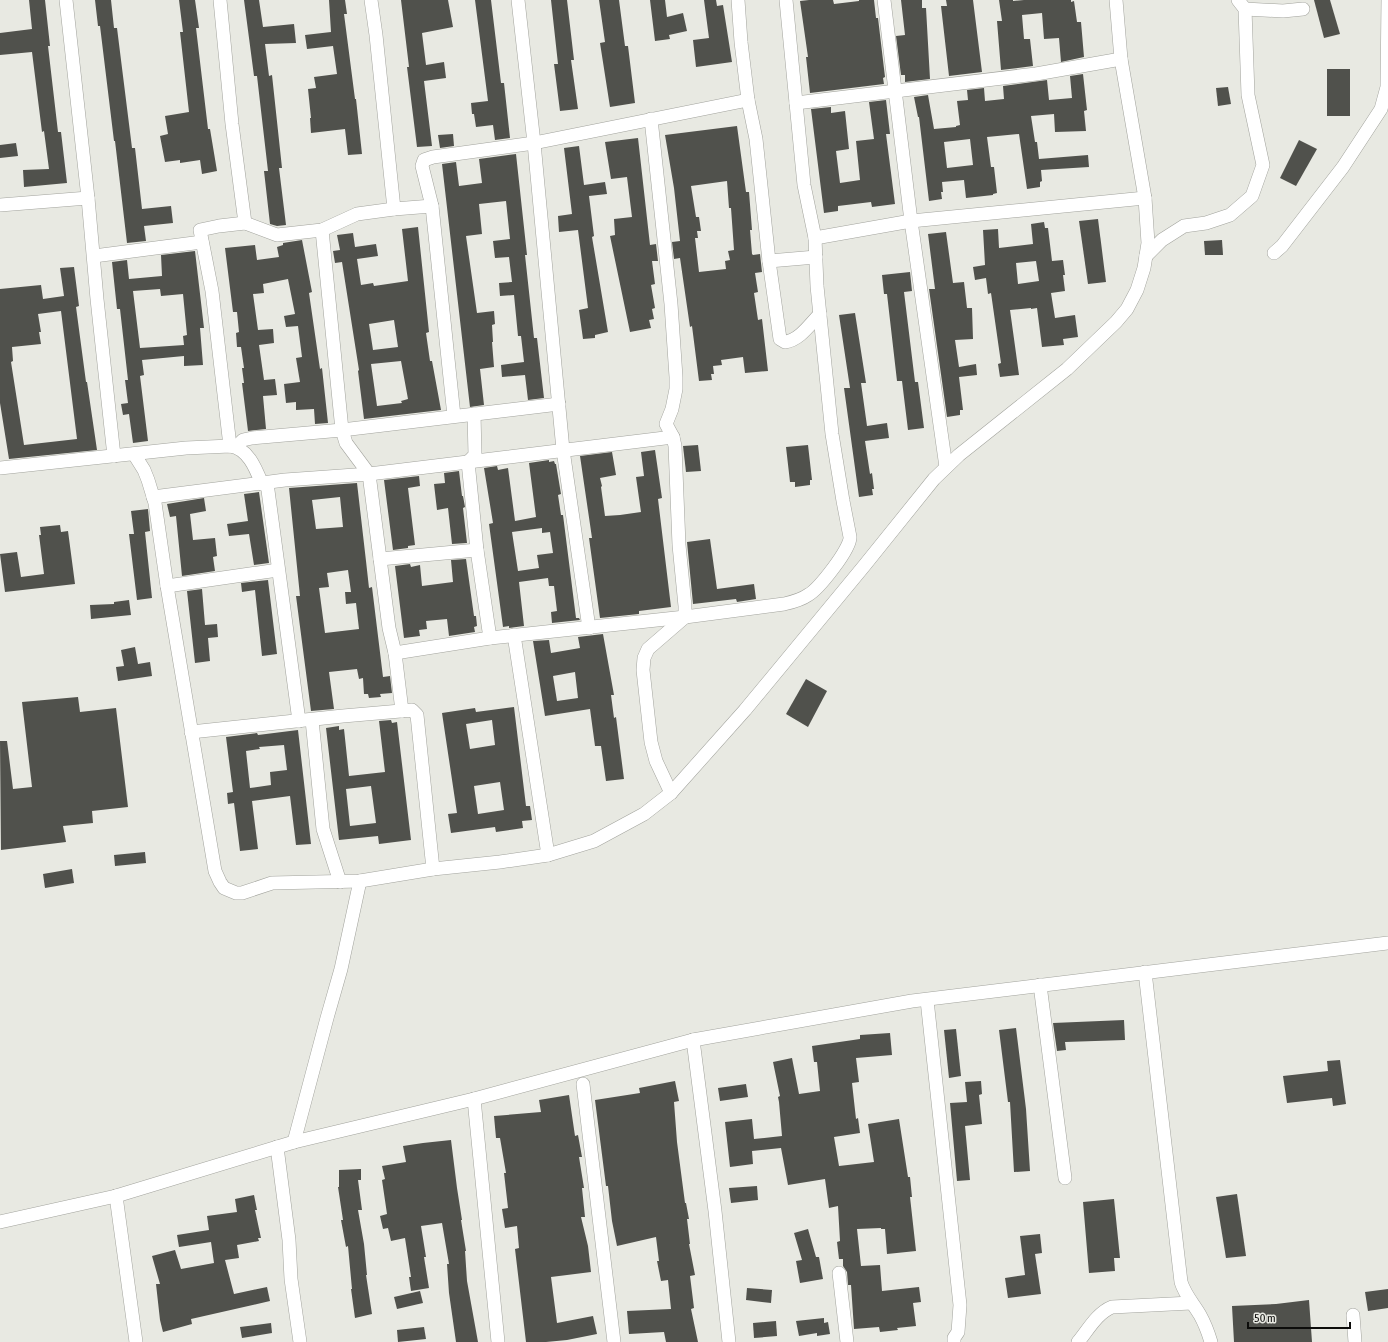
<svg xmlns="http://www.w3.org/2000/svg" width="1388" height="1342" font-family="'Asap Condensed',sans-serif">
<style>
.building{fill:#50514c;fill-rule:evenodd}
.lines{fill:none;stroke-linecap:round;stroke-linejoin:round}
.minor-casing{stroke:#a2a39d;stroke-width:14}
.minor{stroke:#fff;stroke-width:13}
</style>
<rect width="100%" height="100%" fill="#e8e9e2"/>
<g class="building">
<path d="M29 0H45L50 46H48L58 132H61L67 183 24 187 23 170 49 169 44 131 42 132 32 52 0 55V33L32 29Z"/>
<path d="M95 0H111L114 28H117L132 148H135L142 209 171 206 173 223 144 226 146 241 127 243 115 141H114L100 26H98Z"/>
<path d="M179 0H195L199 28H196L208 129H210L217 171 202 174 200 160 180 163V160L165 162 160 136 168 134 165 116 189 112 180 32H183Z"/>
<path d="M244 0H259L263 27 294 24 296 43 265 44 269 76 272 75 282 168H279L286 225 277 226 270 224 264 171H268L257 76H254Z"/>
<path d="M329 0H345L347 14H344L355 99H356L362 154 348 155 345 129 311 133 310 118H311L308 89 316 88 314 77 337 74 333 46 307 49 305 35 331 32Z"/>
<path d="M401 0H448L453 27 422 33 426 65 444 62 446 78 424 81 432 146 417 147 407 67H409Z"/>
<path d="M475 0H491L501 83H504L510 138 495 140 493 125 476 127 474 114H472L471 103 488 101Z"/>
<path d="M551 0H567L574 60H571L578 109 560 111 554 64H558Z"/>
<path d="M599 0H619L625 46H628L635 103 610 107 600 43 605 42Z"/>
<path d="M650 0H665L667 17 683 13 687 31 669 35 670 39 655 41Z"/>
<path d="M704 0H716L717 6 723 5 732 62 696 67 693 40 709 38Z"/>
<path d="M809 0H833L834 4 859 1V0H874L876 18H878L885 77 883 78 884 84 810 93 806 57H808L800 1Z"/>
<path d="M901 0H922V8H926L930 79 905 82V75H901L896 36 905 35Z"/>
<path d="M946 0H973L982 72 949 76 941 6H947Z"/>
<path d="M999 0H1013V1L1024 0H1071V2L1074 1 1077 22H1081L1084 57 1061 62 1059 38 1044 39 1042 13 1022 15 1024 39H1030L1033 66 1001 70 997 21H1002Z"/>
<path d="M1314 0H1330L1340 34 1324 38Z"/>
<rect x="1327" y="69" width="23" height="47"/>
<path d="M1083 74 1087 110 1084 111 1086 131 1055 132 1054 114 1031 116 1035 142H1037L1039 159 1088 155 1089 167 1041 170 1042 181 1040 182V187L1027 189 1019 134 987 137 991 167H994L997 193 993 194V195L966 198 964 180 942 182 943 192H941L942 199 929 201 919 117H918L914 97 928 95 934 129 956 127V126L960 125 957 101 968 100 967 90 984 88 985 101 1004 99 1003 86 1047 80 1049 100 1072 98 1070 76ZM970 139 973 165 947 168 944 142Z"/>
<path d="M1228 87 1231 104 1218 106 1216 88Z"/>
<path d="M886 100 890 134H886L895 204 872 207 871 202 838 206V211L824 213 811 109 831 107V113L845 111 849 149 836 151 840 183 860 180 856 141 874 139 869 102Z"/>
<path d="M737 126 746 192H749L752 230H750L752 254 753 255 760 254 762 272 755 273 758 292 754 293 758 320 762 319 768 371 745 373 743 357 721 360 722 365 713 366 714 374H711L712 380 699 381 692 326 690 327 680 258 674 259 672 242 680 241 674 188 665 135ZM727 181 729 208H731L734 250 728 251 730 260 725 261 726 269 699 272 695 238H698L697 231H701L699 217H696L691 186Z"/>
<path d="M453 134 454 146 440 148 438 135Z"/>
<path d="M638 138 650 245 656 244 658 261H652L655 284 651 285 655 308 652 309 654 319 649 320 651 328 630 332 610 236 615 235 614 219 632 217 627 177 611 179 605 142Z"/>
<path d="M1299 140 1317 149 1296 186 1280 178Z"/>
<path d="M16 143 18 156 0 158V145Z"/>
<path d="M579 146 584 185 605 182 607 194 589 196 594 236 592 237 608 332 595 335V338L583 339 579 310 588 308 578 230 559 232 558 216 572 214 564 148Z"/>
<path d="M516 154 527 255H525L534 338H537L544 398 528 400 525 375 502 377 501 365 524 362 521 336H518L514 295 500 296 499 283 512 282 509 257 495 258 493 241 510 239 506 201 479 204 482 234 466 236 477 313 494 311 495 324 492 325 493 342H492L494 367 480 369 484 405 470 407 442 164 456 162 459 186 482 183 479 159Z"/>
<path d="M1098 219 1106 282 1088 284 1079 221Z"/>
<path d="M1044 222 1045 228H1048L1052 261 1063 260 1065 275H1063L1065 291 1051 293 1055 318 1075 315 1078 337 1063 339 1064 345 1042 347 1037 308 1031 309V308L1010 310 1019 375 1000 377 998 364 1001 363 991 293 988 294 986 278 975 280 973 267 985 265 983 230 998 229 999 248 1033 244 1031 224ZM1036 261 1039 281 1018 284 1016 263Z"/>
<path d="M418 227 429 332 426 333 430 361H432L441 410 364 419 358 371 359 370 342 262 335 263 333 251 340 250 337 235 353 233 355 247 376 244 378 256 357 259 361 285 373 283 374 286 408 281 402 229ZM394 320 398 347 373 350 369 324ZM401 361 408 399 401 401 402 403 377 406 371 364Z"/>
<path d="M946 232 953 283 964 282 967 308H972L973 339 955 340 959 367 976 364 977 375 959 377 963 410H960V415L947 417 929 289H935L928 234Z"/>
<path d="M302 240 312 292 309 293 320 369 322 368 328 423 315 424 314 409 296 410V402L286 403 284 384 300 382 296 358 302 357 298 326 286 327 284 316 295 314 288 279 263 284 264 293 253 294 258 330 273 329 274 343 259 345 264 380 275 379 277 395 263 396 266 429 248 431 242 383H244L242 368H244L241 347H237L236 333 239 332 237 312H233L225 248 255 245 257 260 279 257 277 247 283 245V243Z"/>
<path d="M1222 240 1223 255H1205L1204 241Z"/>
<path d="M195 251 204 328H200L203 365 184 366V356L142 360 144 375 140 376 148 441 133 443 129 414 123 415 121 404 128 403 125 380H128L120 309H117L112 262 127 260 129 279 162 276 161 255ZM160 289 161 296 183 294 187 335 183 336 184 345 140 348 133 291Z"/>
<path d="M74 267 79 306 76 307 86 382H87L97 450 9 459 0 403V289L41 285 43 299 64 296 60 268ZM61 311 77 439 24 445 11 362 13 361 12 347 41 344 39 332H41L38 314Z"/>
<path d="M910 272 912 291 904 292 915 382H918L924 428 908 430 902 381H897L887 294H884L882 275Z"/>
<path d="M855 313 866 383H861L867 426 887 423 889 438 865 441 870 474 872 473 874 489H872L873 495 859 497 844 388H850L839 315Z"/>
<path d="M698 445 701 471 686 472 683 446Z"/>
<path d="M808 445 812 480H810V485L795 487V482H790L786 447Z"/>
<path d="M655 450 662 498 658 499 671 607 639 611V614L600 618 589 538H592L580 456 612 452 616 475 600 478 602 486 601 487 605 516 620 515 641 512 636 477 644 476 641 452Z"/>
<path d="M549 460V462L554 461 555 464H556L561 494 558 495 561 515H563L576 618H579L580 620 552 623 551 612 557 611 554 586H549L548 578 519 582 524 626 509 628V626L503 627 489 524 493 523 484 468 497 466 498 470 508 468 515 521 536 517 529 463ZM542 528V533L550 532 553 553 537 555 539 568 518 571 512 532Z"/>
<path d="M459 471 462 496H463L465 507 463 508 467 543 452 544 448 508 437 510 434 484 445 483 444 473Z"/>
<path d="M419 476 420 486 408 488 415 545 408 546V548L393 550 384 480Z"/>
<path d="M357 483 366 561 369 588 372 587 383 677 390 676 392 693 380 694 381 697 369 698 368 694H364L363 678 359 679 357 669 329 672 334 709 311 711 296 596H300L289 488ZM340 497 343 527 316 529 312 500ZM348 570 351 592H345L346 604 356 603 359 629 325 633 319 588 329 587 327 573Z"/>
<path d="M259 492 269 563 254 565 249 534 229 536 227 524 248 521 244 494Z"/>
<path d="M204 498 206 511 190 514 193 540 215 538 217 556 213 557 215 571 182 576 176 516 170 517 167 504Z"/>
<path d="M148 509 150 531 145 532 152 598 137 600 129 534H134L131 511Z"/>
<path d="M60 525 61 532 68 531 75 584 5 592 0 554 17 552 21 577 44 574 39 535H41L40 527Z"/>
<path d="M710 539 717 589 754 584 756 599 737 602 736 599 693 604 687 542Z"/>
<path d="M466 559 474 616H476L477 626 474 627 475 632 449 636 447 619 426 621 427 629 419 630 420 636 404 638 395 566 410 564 411 567 420 565 422 586 453 582 451 560Z"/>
<path d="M268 580 277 654 262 656 255 590 242 592 241 583Z"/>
<path d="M202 589 205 625 217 624 218 637 208 638 210 661 195 663 187 591Z"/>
<path d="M129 600 131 615 91 619 90 605 114 604V602Z"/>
<path d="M603 634 614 695H611L614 718 616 717 624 779 606 781 601 746H595L590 709 545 716 533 641 549 640 551 653 580 648 578 637ZM575 672 578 698 557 701 553 676Z"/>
<path d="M135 647 138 664 150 662 152 676 118 681 116 667 124 666 121 650Z"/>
<path d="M806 679 827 691 808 727 786 714Z"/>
<path d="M78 697 80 712 116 708 128 807 92 811 93 823 63 826 66 842 1 850 0 741H7L13 789 32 787 22 702Z"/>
<path d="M514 707 526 806H530L532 820 522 821 523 828 496 832 495 827 451 833 448 814 457 813 442 713 475 708 476 712ZM492 720 495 745 470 749 466 724ZM500 782 504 810 478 814 474 786Z"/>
<path d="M391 720 392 723 397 722 411 840 379 844 378 836 339 840 326 728 339 726V730L344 729 349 776 385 772 379 721ZM371 786 376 823 350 826 346 789Z"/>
<path d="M298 730 311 844 296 845 290 796 252 801 258 849 240 851 234 803 228 804 227 793 233 792 226 737 257 733 258 735ZM284 745 287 770 270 772 271 785 250 788 246 751 260 749 259 747Z"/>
<path d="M145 852 146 863 115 866 114 855Z"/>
<path d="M72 869 74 883 45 888 43 874Z"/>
<path d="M1124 1020 1125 1040 1065 1042 1066 1050 1057 1051 1053 1023Z"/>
<path d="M1016 1028 1026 1109 1030 1171 1014 1172 1010 1102H1008L999 1030Z"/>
<path d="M956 1029 961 1076 949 1078 944 1030Z"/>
<path d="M890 1033 892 1055 856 1058 859 1082 852 1083 856 1119 858 1118 860 1133 834 1137 839 1166 874 1162 868 1124 899 1119 908 1177H910L912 1197H910L916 1251 887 1254 885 1229H881V1228L857 1229 861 1266 880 1265 882 1291 919 1287 921 1302 913 1303 916 1326 897 1328 898 1330 880 1332 879 1327 854 1329 851 1285H848L847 1272 843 1266V1259H839L837 1242 840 1241 838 1206 829 1208 825 1179 788 1185 781 1148 752 1151 753 1164 730 1167 725 1122 752 1119 754 1139 782 1136 779 1102 778 1097 780 1096 773 1062 792 1058 799 1094 820 1091 817 1062H814L812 1046 860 1039V1035Z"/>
<path d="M1340 1060 1346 1104 1333 1106 1332 1098 1287 1103 1283 1076 1328 1071 1327 1061Z"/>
<path d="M675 1081 679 1101 674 1102 677 1142 685 1203H686L689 1219H687L690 1244H689L695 1275 690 1276 694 1308 691 1309 698 1342H666L664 1332 629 1334 627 1311 671 1309 668 1280 661 1281 657 1261H659L656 1237 617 1246 612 1221 608 1186H606L595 1100 640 1093 639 1088Z"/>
<path d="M981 1081 982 1094 979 1095 982 1124 965 1126 970 1180 957 1181 950 1103 967 1102 965 1082Z"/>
<path d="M746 1084 748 1097 720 1101 718 1088Z"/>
<path d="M569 1095 575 1136 578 1135 582 1157H579L584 1188H582L585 1217H581L588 1246 591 1272 551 1277 557 1323 593 1316 597 1334 567 1340 546 1342H526L515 1249 519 1248 517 1226 505 1228 502 1209 508 1208 504 1173H506L500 1138H496L494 1116 541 1112 539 1100Z"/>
<path d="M451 1140 457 1188 462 1220H461L466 1251H465L467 1281 478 1342H456L449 1293 447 1264H449L442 1223 421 1226 426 1257H424L429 1288 411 1291 409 1277H411L405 1238 391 1241 388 1228 383 1229 380 1216 387 1214 382 1180 385 1179 382 1166 406 1162 403 1146 423 1143Z"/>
<path d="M361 1169V1180H358L362 1210H358L364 1244 367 1275H366L372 1314 355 1318 351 1289H352L348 1246 346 1247 341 1220H343L338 1187H339V1170Z"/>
<path d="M757 1186 758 1200 731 1203 729 1188Z"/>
<path d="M1237 1194 1246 1256 1226 1258 1216 1197Z"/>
<path d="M254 1195 257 1210H255L261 1238H258L259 1241 237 1245 239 1258 225 1260 234 1294 267 1287 270 1301 191 1319 192 1324 163 1332 160 1320 156 1284H160L152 1256 175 1250 181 1269 214 1263 211 1242 179 1247 177 1235 209 1230 207 1216 237 1212 235 1199Z"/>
<path d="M1114 1199 1120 1258H1114L1115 1271 1089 1273 1083 1202Z"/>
<path d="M808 1229 816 1257H819L823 1279 800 1283 796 1261 802 1260 794 1233Z"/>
<path d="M1040 1234 1042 1253 1035 1254 1041 1294 1008 1298 1005 1278 1025 1275 1020 1236Z"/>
<path d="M747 1288 772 1290 771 1303 746 1300Z"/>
<path d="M1388 1289V1308L1368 1311 1365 1292Z"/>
<path d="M420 1291 423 1303 397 1309 394 1297Z"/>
<path d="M1309 1300 1312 1342H1234L1232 1306 1276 1304Z"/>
<path d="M824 1318V1323L828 1322 830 1334 817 1336V1333L799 1336 796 1321Z"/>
<path d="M776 1321 777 1336 754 1338 753 1323Z"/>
<path d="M271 1323 272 1333 242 1338 240 1327Z"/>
<path d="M424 1327 426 1339 398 1342 397 1330Z"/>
</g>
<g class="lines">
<defs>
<g id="minor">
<path d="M66 0 88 198 97 299 114 456"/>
<path d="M220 0 232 124 245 223"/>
<path d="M371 0 376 35 394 209"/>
<path d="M518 0 534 143 563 450 589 628"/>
<path d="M738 0 741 42 748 100 756 139 769 261 780 339 785 342C800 340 810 324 820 314"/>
<path d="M884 0 911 221 946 467"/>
<path d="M1245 9 1283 11 1303 9"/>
<path d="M796 103 1036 74 1121 59"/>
<path d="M651 119 671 304 676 377V389L672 409 666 424 673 437 675 446 679 545 685 606V617L648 649 644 658 643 670 651 742 656 761 671 793"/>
<path d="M0 205 88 198"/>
<path d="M322 230 342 430 346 443 369 474 389 628 395 653 402 711"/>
<path d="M815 238 911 221 1145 198"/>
<path d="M1274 253 1282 246 1343 167 1381 109 1387 87 1388 0"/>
<path d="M94 256 202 242"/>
<path d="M1146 256 1162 240 1184 226 1206 223 1230 215 1252 196 1263 165 1248 95 1245 9 1238 0"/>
<path d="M769 261 816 257"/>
<path d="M474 414 475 455 468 462 477 550 490 638"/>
<path d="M454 416 432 206 422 166 424 160 433 157 534 143 748 100"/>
<path d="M230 446 212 291 200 230 219 226 245 223 277 235 322 230 357 214 394 209 432 206"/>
<path d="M236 447 243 440 252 438 342 430 559 404"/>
<path d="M134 454 144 470 148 480 155 503 167 586 215 871 220 882 224 888 236 893H242L272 883 360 881 433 869 500 862 548 855 594 841 644 814 671 793 745 710 864 566 934 479 959 455 1067 369 1116 322 1127 309 1137 290 1144 268 1148 243 1145 198 1121 59 1116 0"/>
<path d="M0 468 186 448 230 446C248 448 256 469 262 484"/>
<path d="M267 483 299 721"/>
<path d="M153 497 285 480 369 474 673 437"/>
<path d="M380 559 477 550"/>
<path d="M167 586 278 570"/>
<path d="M514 635 548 855"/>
<path d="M395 653 490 638 685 617 784 604C793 602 801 600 808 595 819 589 851 548 850 537L843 501 832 434 817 286 815 238 804 185 786 0"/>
<path d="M312 720 323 829 340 882"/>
<path d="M191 732 343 716 412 710 417 715 433 869"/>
<path d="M1145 972 1181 1282C1185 1295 1193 1303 1200 1315 1205 1324 1208 1332 1211 1342"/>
<path d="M1040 985 1065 1178"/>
<path d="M927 1000 960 1305 958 1332 954 1338V1342"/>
<path d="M693 1040 715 1211 729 1342"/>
<path d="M583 1084 614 1342"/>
<path d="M474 1099 498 1342"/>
<path d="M294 1142 327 1018 341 969 360 881"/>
<path d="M277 1147 289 1240 291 1279 300 1342"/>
<path d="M116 1196 136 1342"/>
<path d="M0 1222 116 1196 294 1142 474 1099 693 1040 912 1001 1388 943"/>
<path d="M839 1273 847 1342"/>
<path d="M1353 1315 1355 1342"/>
<path d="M1078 1342C1088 1330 1097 1313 1112 1307L1191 1303"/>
</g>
</defs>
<use href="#minor" class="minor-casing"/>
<use href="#minor" class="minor"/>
</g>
<path d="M1248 1322v6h102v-6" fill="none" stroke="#0d0d0b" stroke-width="2"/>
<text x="1254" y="1322" font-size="12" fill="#0d0d0b" stroke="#e8e9e2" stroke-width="3" paint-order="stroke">50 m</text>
</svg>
